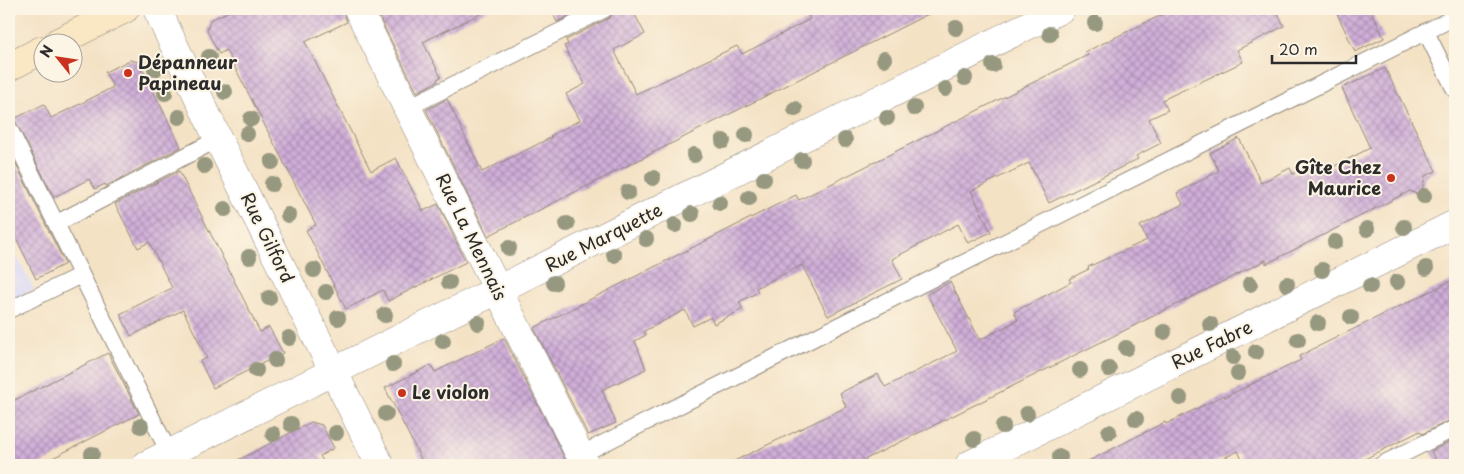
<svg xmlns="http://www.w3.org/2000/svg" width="1464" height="474" font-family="'Playpen Sans',sans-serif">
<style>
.built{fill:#d7d7f8}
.building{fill:url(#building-cross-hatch)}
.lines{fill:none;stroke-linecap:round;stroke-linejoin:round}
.lane-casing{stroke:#908678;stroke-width:18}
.street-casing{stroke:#908678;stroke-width:29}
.secondary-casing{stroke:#908678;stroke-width:29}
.lane{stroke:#fff;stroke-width:16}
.street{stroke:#fff;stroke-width:28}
.secondary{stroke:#fae7c3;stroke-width:28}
.tree{fill:#96987f}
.poi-dot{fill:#c8321e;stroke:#fcf5e5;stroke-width:2}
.labels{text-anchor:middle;stroke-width:4;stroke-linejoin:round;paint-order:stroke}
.poi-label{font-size:18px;font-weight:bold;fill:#2b2b2b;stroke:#fcf5e5;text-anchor:start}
.street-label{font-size:18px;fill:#2b2b2b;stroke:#fcf5e5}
</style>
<defs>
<pattern id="building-cross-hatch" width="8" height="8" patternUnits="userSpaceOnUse" patternTransform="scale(1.25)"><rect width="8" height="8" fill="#d0aed9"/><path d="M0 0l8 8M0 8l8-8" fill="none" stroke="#a98eb0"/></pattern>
</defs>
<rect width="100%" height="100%" fill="#fcf5e5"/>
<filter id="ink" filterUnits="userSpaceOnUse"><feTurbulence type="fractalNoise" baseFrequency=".02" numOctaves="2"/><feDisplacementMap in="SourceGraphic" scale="10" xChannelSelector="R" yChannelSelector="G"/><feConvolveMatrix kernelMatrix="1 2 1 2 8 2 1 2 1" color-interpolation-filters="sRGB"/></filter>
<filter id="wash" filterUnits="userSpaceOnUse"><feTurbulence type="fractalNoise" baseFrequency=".0096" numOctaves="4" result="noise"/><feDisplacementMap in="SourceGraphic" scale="20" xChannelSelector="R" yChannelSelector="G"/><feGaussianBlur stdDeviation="1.12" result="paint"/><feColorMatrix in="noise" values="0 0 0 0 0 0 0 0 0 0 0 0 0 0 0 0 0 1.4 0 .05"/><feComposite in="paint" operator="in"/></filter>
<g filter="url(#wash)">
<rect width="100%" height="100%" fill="#f4e2c5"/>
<path class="built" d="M9 242 34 289 9 301Z"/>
<g id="blocks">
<g class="building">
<path d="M234 9H342L347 22 305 42 371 171 396 158 423 211 438 204 466 262 388 301 383 290 346 309 306 230 316 225 226 50 219 54 207 31 210 20Z"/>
<path d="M375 9H490L423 42 441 77 437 79 438 81 417 92Z"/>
<path d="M551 9H583L557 22Z"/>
<path d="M615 9H632L645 34 614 50 636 94 737 46 742 54 766 42 810 19 805 9H938L488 236 426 110 447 99 482 172 552 137 550 136 580 120 566 94 585 84 564 46 568 44 566 40 609 18Z"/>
<path d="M1174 9H1276L1284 26 1237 50 1243 62 1162 100 1168 110 1149 119 1161 143 1136 156 1138 159 1049 203 1029 163 971 191 991 232 968 243 958 224 892 259 902 279 828 316 802 265 756 288 758 292 739 302 743 309 714 324 711 317 693 326 685 310 644 331 646 335 635 341 646 369 602 390 616 423 588 435 534 328 796 195 799 200 1088 55 1085 52Z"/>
<path d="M1335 9H1370L1384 38 1355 52Z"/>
<path d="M130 60 139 62 181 147 106 186 105 184 95 189 89 179 54 197 14 119 44 104 51 118 84 102 113 87 105 72Z"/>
<path d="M1385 68 1436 171 1425 176 1421 196 1410 191 1266 264V260L854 465H726L846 407 840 393 878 374 885 387 957 351 927 294 950 282 980 340 1018 320 1014 312 1071 282 1069 279 1089 269 1088 267 1147 240 1140 226 1183 204 1177 193 1219 171 1210 153 1239 138 1261 183 1290 168 1293 174 1315 162 1318 168 1324 165 1327 170 1370 148 1342 88Z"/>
<path d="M9 150 65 264 36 279 9 223Z"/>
<path d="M179 171 260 332 269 327 283 353 213 388 200 361 207 358 183 310 131 336 120 314 172 288 149 242 138 248 115 204Z"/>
<path d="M1455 279V418L1422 434 1420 431 1353 465H1245L1238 451 1210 465H1081L1165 422 1166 424 1224 395 1225 397 1301 360 1299 356Z"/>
<path d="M504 338 568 465H424L385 388 431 365 435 372Z"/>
<path d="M108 353 139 414 39 465H9V403Z"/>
<path d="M311 422 322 425 334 448 320 456 325 465H229Z"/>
<path d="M1455 439V465H1438L1431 451Z"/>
</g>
</g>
</g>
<g filter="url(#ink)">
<use href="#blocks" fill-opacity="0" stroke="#908678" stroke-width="1"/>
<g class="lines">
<defs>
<g id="lane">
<path d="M1426 32 1455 90"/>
<path d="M407 108 605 9"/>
<path d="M9 128 173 461"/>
<path d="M57 223 218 139"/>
<path d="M9 310 81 275"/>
<path d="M580 455 1455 17"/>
<path d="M1381 465 1455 428"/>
</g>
<g id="street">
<path d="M157 9 218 139 380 465"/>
<path d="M358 9 585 465"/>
<path d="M146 465 1061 9"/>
<path d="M969 465 1455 224"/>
</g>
<g id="secondary">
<path d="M58 42 125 9"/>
<path d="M9 67 42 50"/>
</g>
</defs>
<use href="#lane" class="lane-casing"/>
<use href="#street" class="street-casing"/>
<use href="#secondary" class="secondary-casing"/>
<use href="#lane" class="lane"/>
<use href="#street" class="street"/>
<use href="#secondary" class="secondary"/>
</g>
<g class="tree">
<circle cx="1095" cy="23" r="8"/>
<circle cx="956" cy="28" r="8"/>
<circle cx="1050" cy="34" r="8"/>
<circle cx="209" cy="57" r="8"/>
<circle cx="884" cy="59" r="8"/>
<circle cx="993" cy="65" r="8"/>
<circle cx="155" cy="69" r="8"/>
<circle cx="965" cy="78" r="8"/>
<circle cx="945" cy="89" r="8"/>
<circle cx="225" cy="92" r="8"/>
<circle cx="165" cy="93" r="8"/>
<circle cx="914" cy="108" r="8"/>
<circle cx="795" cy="109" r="8"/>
<circle cx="179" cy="117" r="8"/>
<circle cx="887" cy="118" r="8"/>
<circle cx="251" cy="119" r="8"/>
<circle cx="247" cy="134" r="8"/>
<circle cx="746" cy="135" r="8"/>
<circle cx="845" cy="140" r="8"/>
<circle cx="723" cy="141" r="8"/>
<circle cx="694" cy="155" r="8"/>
<circle cx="802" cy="160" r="8"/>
<circle cx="272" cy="162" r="8"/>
<circle cx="204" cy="166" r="8"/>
<circle cx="653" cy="178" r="8"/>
<circle cx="764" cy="179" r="8"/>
<circle cx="272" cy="184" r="8"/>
<circle cx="628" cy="192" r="8"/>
<circle cx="1424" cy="196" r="8"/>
<circle cx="749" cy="198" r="8"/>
<circle cx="720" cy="203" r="8"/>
<circle cx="225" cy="209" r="8"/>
<circle cx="692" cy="214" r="8"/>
<circle cx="288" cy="215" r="8"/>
<circle cx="567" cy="224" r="8"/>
<circle cx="675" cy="225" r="8"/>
<circle cx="1404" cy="227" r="8"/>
<circle cx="1367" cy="229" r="8"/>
<circle cx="646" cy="239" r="8"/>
<circle cx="1335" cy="242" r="8"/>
<circle cx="509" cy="248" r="8"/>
<circle cx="614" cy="255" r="8"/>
<circle cx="249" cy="257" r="8"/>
<circle cx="1426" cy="268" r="8"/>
<circle cx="314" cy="270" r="8"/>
<circle cx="1322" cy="270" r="8"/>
<circle cx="449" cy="282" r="8"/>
<circle cx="1397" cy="282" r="8"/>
<circle cx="554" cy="283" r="8"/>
<circle cx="1250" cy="284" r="8"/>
<circle cx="1287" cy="284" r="8"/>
<circle cx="1370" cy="286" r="8"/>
<circle cx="326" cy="292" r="8"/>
<circle cx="269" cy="298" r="8"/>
<circle cx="385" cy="315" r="8"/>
<circle cx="1351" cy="317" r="8"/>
<circle cx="338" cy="318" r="8"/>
<circle cx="478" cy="323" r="8"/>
<circle cx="1318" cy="323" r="8"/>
<circle cx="1210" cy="324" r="8"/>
<circle cx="1164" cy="332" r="8"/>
<circle cx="289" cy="338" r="8"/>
<circle cx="1298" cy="340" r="8"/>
<circle cx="443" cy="341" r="8"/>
<circle cx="1126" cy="348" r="8"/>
<circle cx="1256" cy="352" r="8"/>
<circle cx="1233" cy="357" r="8"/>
<circle cx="275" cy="360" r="8"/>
<circle cx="393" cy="364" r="8"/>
<circle cx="1109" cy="369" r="8"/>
<circle cx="256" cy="370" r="8"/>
<circle cx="1080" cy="370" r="8"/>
<circle cx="1238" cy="373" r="8"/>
<circle cx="1180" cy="398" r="8"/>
<circle cx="386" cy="414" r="8"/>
<circle cx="1027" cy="414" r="8"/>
<circle cx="1136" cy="419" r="8"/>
<circle cx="291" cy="424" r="8"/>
<circle cx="141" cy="426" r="8"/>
<circle cx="1003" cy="426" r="8"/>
<circle cx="1109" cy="432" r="8"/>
<circle cx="336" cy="433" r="8"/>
<circle cx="273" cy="434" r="8"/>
<circle cx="974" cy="439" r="8"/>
<circle cx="92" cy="454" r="8"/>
<circle cx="1060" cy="457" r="8"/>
</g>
</g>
<g class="poi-dot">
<circle cx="128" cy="73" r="5"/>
<circle cx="1391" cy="178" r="5"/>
<circle cx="402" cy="393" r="5"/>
</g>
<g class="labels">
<g class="poi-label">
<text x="138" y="69">Dépanneur<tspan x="138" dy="21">Papineau</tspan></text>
<text x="1381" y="174" text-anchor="end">Gîte Chez<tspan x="1381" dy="21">Maurice</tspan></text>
<text x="412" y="399">Le violon</text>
</g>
<g class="street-label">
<text transform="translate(471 237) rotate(64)" y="6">Rue La Mennais</text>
<text transform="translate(267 238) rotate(64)" y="6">Rue Gilford</text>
<text transform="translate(604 238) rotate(-27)" y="6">Rue Marquette</text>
<text transform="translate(1212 345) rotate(-26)" y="6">Rue Fabre</text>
</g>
</g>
<rect width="1464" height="474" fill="none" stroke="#fcf5e5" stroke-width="30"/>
<g transform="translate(58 58) rotate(300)"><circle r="24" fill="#fcf5e5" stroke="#a8a49b"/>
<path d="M0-4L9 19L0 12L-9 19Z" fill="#c8321e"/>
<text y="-8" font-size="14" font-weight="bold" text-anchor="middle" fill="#2b2b2b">N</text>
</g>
<path d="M1272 55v8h84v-8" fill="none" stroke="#2b2b2b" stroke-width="2.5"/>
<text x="1279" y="55" font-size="15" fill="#2b2b2b" stroke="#fcf5e5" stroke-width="4" paint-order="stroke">20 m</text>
</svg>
